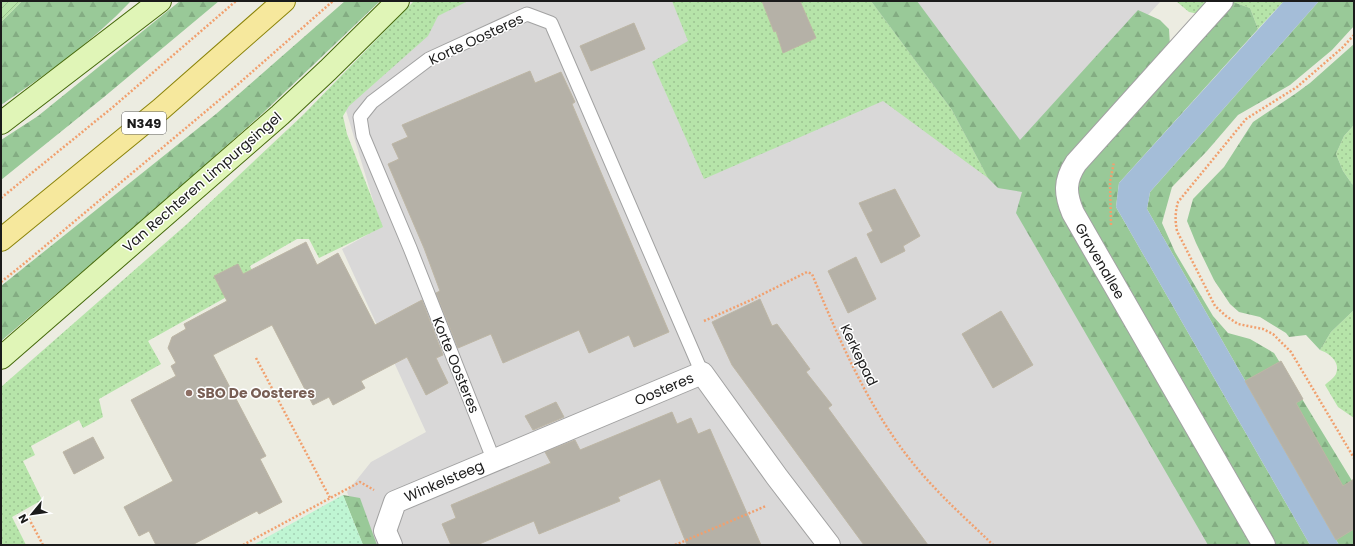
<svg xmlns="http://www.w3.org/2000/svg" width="1355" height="546" font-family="Poppins,sans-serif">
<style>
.residential{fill:#d9d8d8}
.grass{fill:url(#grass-dots)}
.forest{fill:url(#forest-firs)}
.park{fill:url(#park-dots)}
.garden{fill:url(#garden-furrows)}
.water{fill:#a4bdd8}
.building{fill:#b5b1a7;stroke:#bdb6a5}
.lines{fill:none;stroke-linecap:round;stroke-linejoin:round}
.service-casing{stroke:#a2a2a2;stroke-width:15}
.minor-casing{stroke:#a2a2a2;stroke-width:24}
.secondary-casing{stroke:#456a0b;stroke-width:24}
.primary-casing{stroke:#8a8309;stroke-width:24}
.path{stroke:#f1a06e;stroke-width:2.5;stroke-dasharray:2 2;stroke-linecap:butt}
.service{stroke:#fff;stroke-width:13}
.minor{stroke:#fff;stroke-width:22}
.secondary{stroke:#e0f5b7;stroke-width:22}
.primary{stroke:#f6e89d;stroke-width:22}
.education-dot{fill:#8d6e63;stroke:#fff;stroke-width:1.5}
.labels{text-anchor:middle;stroke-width:3;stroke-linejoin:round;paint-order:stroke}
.shield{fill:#fff;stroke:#5f5f5f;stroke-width:1}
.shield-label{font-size:13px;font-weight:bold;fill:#1b1b1b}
.street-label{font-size:14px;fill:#1b1b1b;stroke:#fff}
.education-label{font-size:14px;font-weight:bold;fill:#785e54;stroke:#fff;text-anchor:start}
</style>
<defs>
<pattern id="grass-dots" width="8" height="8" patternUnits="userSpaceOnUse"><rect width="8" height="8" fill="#b6e4a9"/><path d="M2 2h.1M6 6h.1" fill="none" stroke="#9cc391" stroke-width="1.8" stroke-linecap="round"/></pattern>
<pattern id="forest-firs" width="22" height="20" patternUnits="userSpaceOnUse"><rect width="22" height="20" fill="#99c998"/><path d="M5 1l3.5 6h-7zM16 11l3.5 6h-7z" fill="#83ac82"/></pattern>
<pattern id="park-dots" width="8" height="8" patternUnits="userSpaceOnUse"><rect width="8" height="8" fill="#bff5d3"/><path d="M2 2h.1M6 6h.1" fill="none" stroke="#a4d1b5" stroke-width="1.8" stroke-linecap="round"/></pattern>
<pattern id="garden-furrows" width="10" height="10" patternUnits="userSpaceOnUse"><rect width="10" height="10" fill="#b6e4a9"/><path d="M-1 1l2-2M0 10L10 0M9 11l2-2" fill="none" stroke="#9cc391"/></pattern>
</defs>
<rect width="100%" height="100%" fill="#ecece1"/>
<path class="residential" d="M451 1H1161L1025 147 1213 545H368L347 492 371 462 426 432 342 249 381 227 345 107Z"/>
<g class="grass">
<path d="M414 1H468L438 16 428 36 349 106 343 116 347 134 383 227 319 258 309 239H297L250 266 257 280 148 341 161 364 99 399 103 417 83 428 79 420 31 446 35 455 23 461 42 500 12 517 26 545H1V387L187 224 303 115Z"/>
<path d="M672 1H871L952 110 988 178 883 101 704 179 652 62 688 41Z"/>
<path d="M1176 1H1211L1199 14 1189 12Z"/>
<path d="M1234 1H1284L1258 29 1250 8 1233 2Z"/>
<path d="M1354 125V185L1352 184 1343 171 1336 154 1344 136Z"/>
<path d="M1354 310V418L1338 407 1325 385C1328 382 1334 378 1336 374 1341 362 1329 353 1320 350L1331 332Z"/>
</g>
<g class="forest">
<path d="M22 1H131C92 42 48 73 1 105V22Z"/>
<path d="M180 1H219L104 97 1 180V140L38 116Z"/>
<path d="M345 1H380L263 113 157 208 1 341V286L216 114Z"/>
<path d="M871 1H917L1020 140 1138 10 1160 20 1169 29 1170 46 1062 166C1056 178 1055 189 1058 202L1255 545H1208L1016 213 1022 192 998 188 988 178 952 110Z"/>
<path d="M1319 1H1354V26L1332 50 1290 85 1238 115 1207 151 1172 187 1162 223 1175 252 1213 316 1228 333 1250 339 1274 353 1354 484V545H1339L1147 209 1150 192Z"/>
<path d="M1233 2 1250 8 1258 29 1119 183 1116 207 1310 545H1276L1079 210 1075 185 1082 171Z"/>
<path d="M1354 44V125L1344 136 1336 154 1343 171 1352 184 1354 185V310L1331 332 1320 350 1306 335 1289 337 1286 333 1260 317 1239 312 1230 304 1214 280 1196 243 1187 221 1193 199 1224 167 1253 122 1295 94 1310 83Z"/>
<path d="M343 495 360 498 377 545H363Z"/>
</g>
<path class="park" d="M343 495 363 545H253Z"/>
<path class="garden" d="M1 1H22L1 22Z"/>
<path class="water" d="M1284 1H1319L1150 192 1147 209 1339 545H1310L1116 207 1119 183Z"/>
<g class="building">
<path d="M762 1H800L816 38 783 53 776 31 774 32Z"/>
<path d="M634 23 645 49 591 71 580 46Z"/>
<path d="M530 71 535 83 561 72 575 102 572 104 591 149 669 332 634 347 629 335 589 353 579 330 503 363 491 334 458 348 436 293 440 291 424 248 388 164 399 159 392 144 408 137 402 125Z"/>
<path d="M895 189 920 236 903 246 905 251 881 263 867 234 873 231 859 203Z"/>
<path d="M306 242 317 265 338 253 375 325 422 300 443 355 436 358 448 383 426 395 407 357 361 381 365 388 333 405 329 397 313 405 272 325 213 355 266 456 260 459 282 502 259 514 257 511 192 545H156L149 531 139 536 124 507 173 481 131 400 176 376 171 366 176 363 168 348 172 337 186 329 184 324 227 301 214 276 238 264 243 274Z"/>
<path d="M856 257 876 299 848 313 828 271Z"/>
<path d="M760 299 772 326 777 324 810 369 806 372 832 405 828 408 928 545H864L732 365 712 322Z"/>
<path d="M1001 311 1033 365 993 388 962 334Z"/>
<path d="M1281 361 1303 399 1296 403 1343 486 1354 479V529L1336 540 1245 381Z"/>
<path d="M556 402 564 417 533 430 525 416Z"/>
<path d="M672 412 677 424 691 418 698 434 710 429 761 545H687L660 479 618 497 620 501 539 534 534 521 477 545H451L442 524 456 518 451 505 551 463 545 452 575 440 580 450Z"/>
<path d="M93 437 104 458 74 474 63 452Z"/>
</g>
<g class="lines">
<defs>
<path id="service" d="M494 461 410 248 363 136 360 117 372 102 429 59 527 14 551 23 702 373"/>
<g id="minor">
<path d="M1222 1 1076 163C1064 181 1065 194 1073 213L1264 545"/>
<path d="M391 545 385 531 395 502 702 373 777 477 829 545"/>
</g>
<g id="secondary">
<path d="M1 123 160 1"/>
<path d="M1 358 280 115 328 70 398 1"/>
</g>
<path id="primary" d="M1 240 161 109 284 1"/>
</defs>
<use href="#service" class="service-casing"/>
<use href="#minor" class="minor-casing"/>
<use href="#secondary" class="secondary-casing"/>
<use href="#primary" class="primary-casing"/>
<g class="path">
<path d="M1354 35 1342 48 1297 87 1246 119 1178 202C1175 213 1175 220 1177 231L1215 306 1226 316 1238 324 1263 329 1273 334 1291 352 1354 458"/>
<path d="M1 198 113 107 236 1"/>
<path d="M1111 225 1110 182 1114 162"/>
<path d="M1 282 26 262 236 86 333 1"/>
<path d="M704 321 751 300 807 272 812 274C843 349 876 426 932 485 951 506 973 525 993 545"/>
<path d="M256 358 330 498"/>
<path d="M27 515 43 545"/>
<path d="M243 545 360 482 374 490"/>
<path d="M675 545 766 506"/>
</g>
<use href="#service" class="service"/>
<use href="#minor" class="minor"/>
<use href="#secondary" class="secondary"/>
<use href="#primary" class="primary"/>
</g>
<circle class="education-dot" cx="189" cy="393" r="4"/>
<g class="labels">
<rect class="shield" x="122" y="112" width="44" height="22" rx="3"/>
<g class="shield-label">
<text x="144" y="128">N349</text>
</g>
<g class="street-label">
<text transform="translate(476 39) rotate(-25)" y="5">Korte Oosteres</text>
<text transform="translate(202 182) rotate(-41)" y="5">Van Rechteren Limpurgsingel</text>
<text transform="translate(1100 261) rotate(60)" y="5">Gravenallee</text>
<text transform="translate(859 355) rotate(64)" y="5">Kerkepad</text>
<text transform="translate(456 365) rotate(68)" y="5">Korte Oosteres</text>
<text transform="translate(664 389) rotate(-23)" y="5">Oosteres</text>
<text transform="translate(444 481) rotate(-23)" y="5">Winkelsteeg</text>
</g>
<g class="education-label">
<text x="197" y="398">SBO De Oosteres</text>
</g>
</g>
<rect width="1355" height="546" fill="none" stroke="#1b1b1b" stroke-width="4"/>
<g transform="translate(32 514) rotate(241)" stroke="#ffffff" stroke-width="3" paint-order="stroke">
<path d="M0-3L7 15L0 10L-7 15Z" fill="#1b1b1b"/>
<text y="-6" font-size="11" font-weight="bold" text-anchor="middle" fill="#1b1b1b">N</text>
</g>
</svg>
